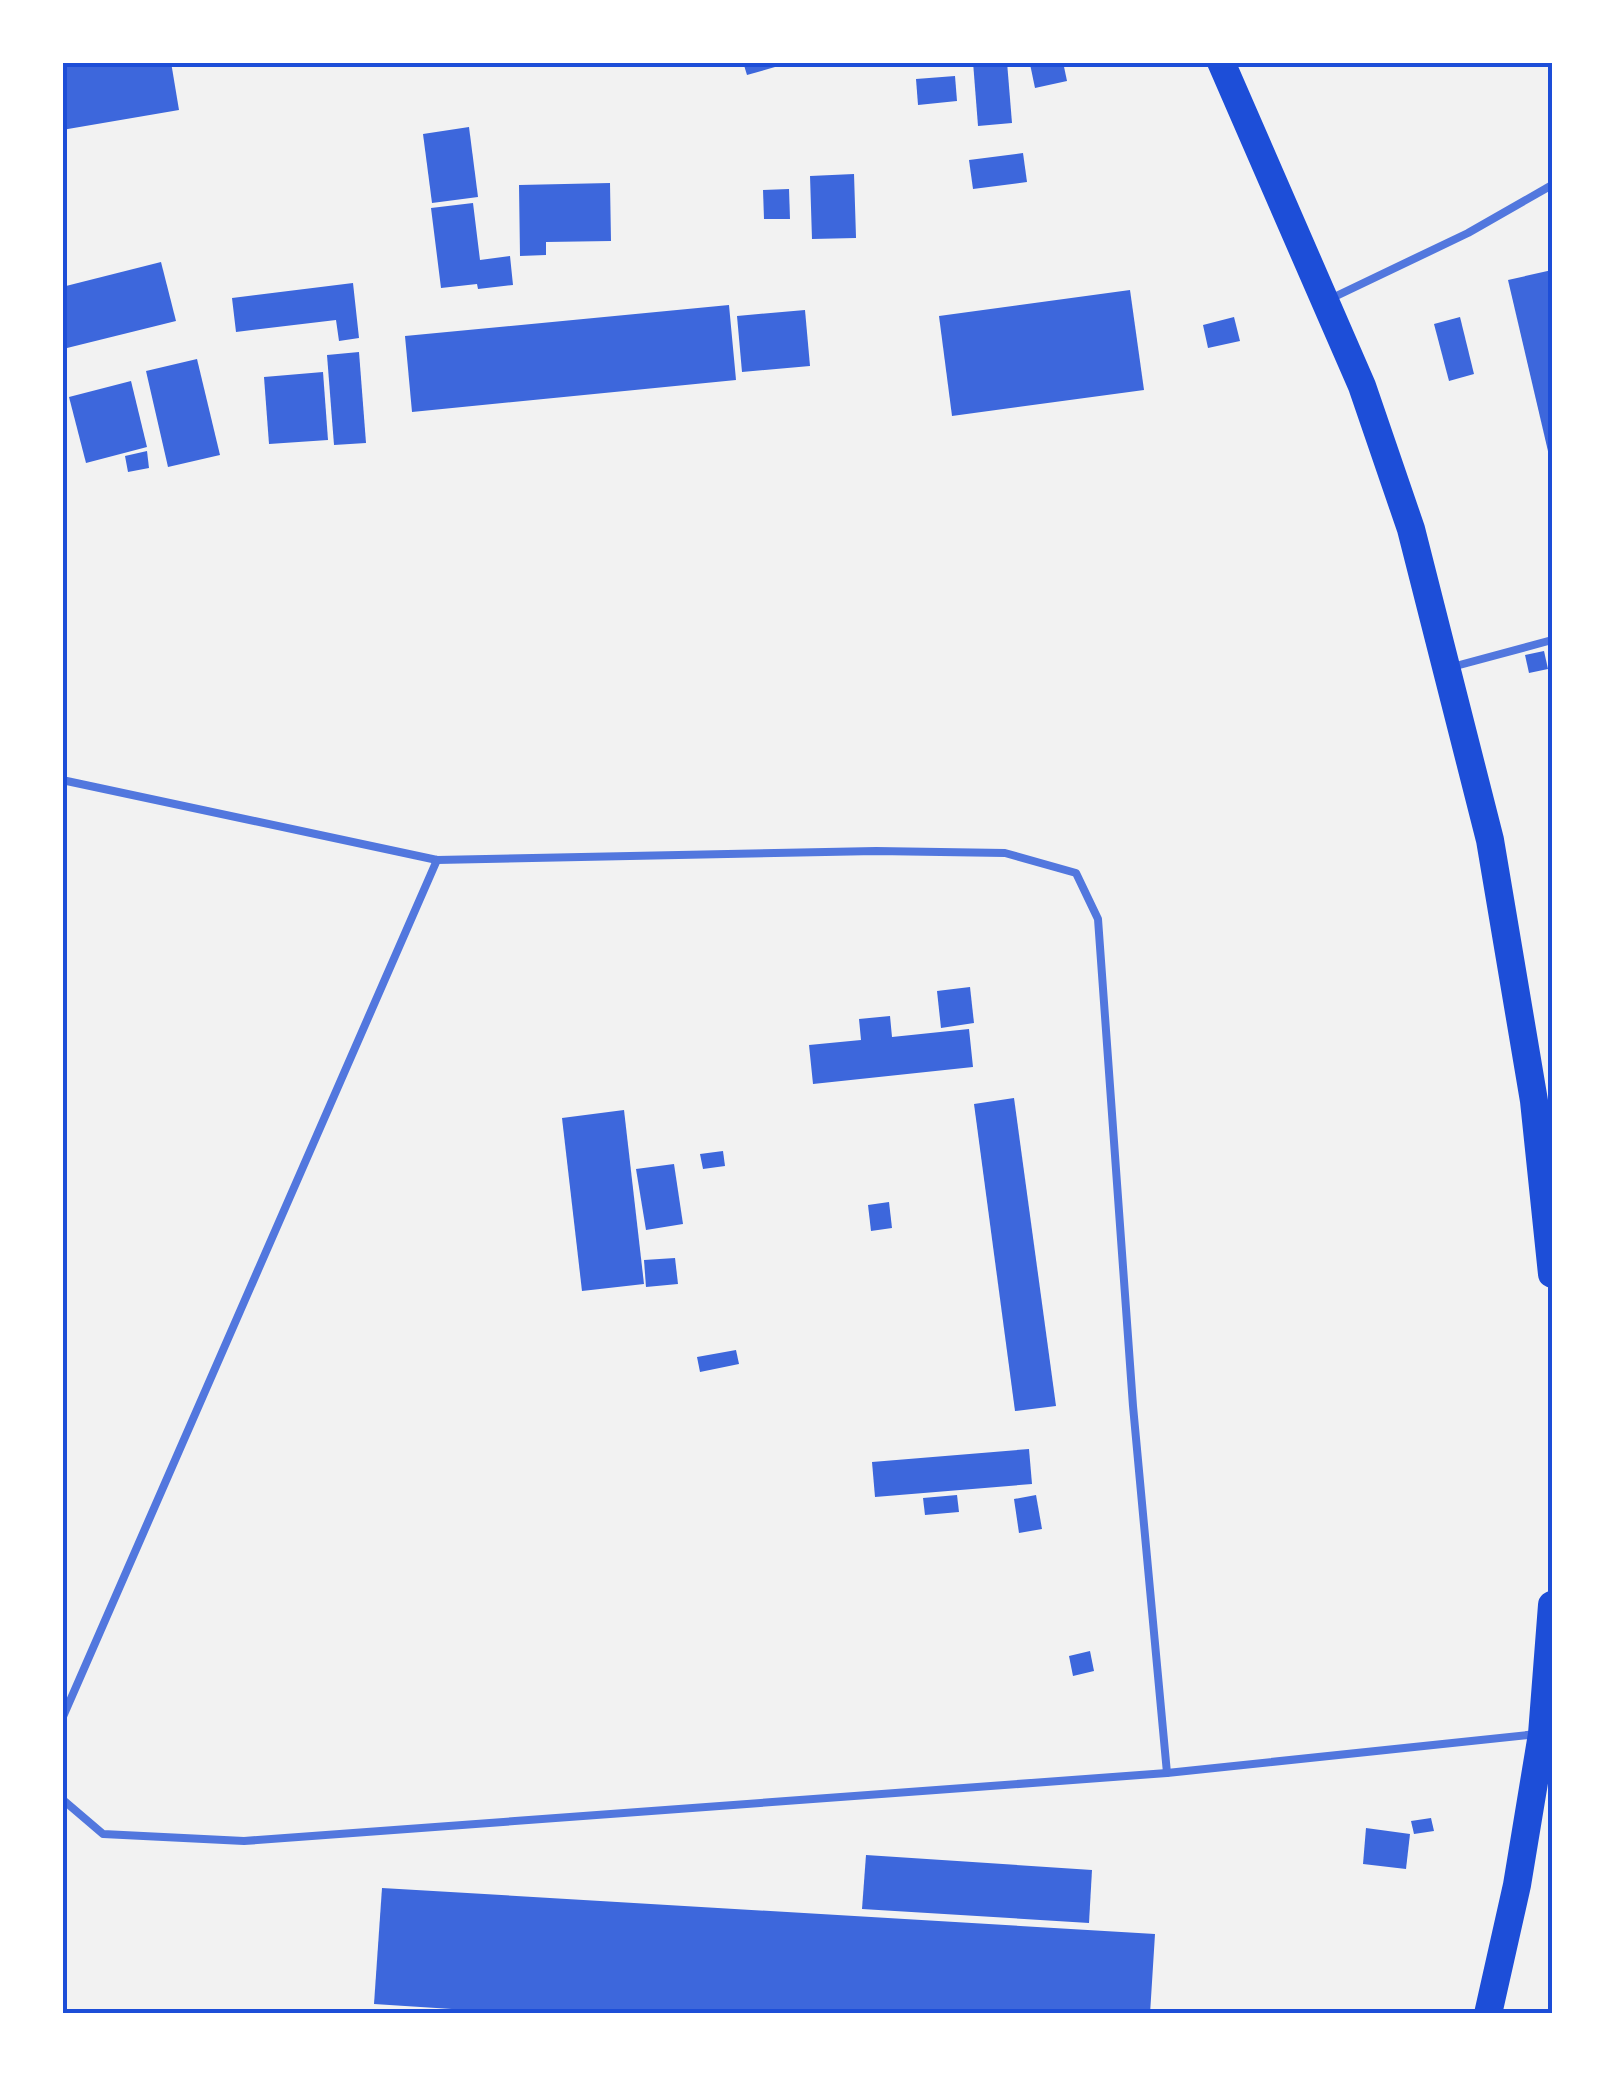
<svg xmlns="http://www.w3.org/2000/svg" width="1615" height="2076" font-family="'Exo 2',sans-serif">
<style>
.building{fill:#3d67dc}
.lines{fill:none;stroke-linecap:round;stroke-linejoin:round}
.service{stroke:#5277de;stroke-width:8}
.trunk{stroke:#1d4ed8;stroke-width:28}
.neatline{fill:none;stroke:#1d4ed8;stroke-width:4}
</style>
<rect width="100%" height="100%" fill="#f2f2f2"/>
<g class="building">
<path d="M62 62H171L179 110 62 130Z"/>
<path d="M743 62H773L775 67 747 75Z"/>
<path d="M973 62H1007L1012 123 978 126Z"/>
<path d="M1037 62H1063L1067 81 1035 88 1030 64Z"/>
<path d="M955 76 957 101 918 105 916 79Z"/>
<path d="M469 127 478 197 432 203 423 134Z"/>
<path d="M1023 153 1027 182 973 189 969 160Z"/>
<path d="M854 174 856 238 812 239 810 176Z"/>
<path d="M610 183 611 241 546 242V255L520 256 519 185Z"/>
<path d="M789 189 790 219H764L763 190Z"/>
<path d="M473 203 480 260 510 256 513 285 478 289 477 284 441 288 431 208Z"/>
<path d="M161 262 176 321 63 349 62 287Z"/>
<path d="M1552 270V464H1551L1508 280Z"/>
<path d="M353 283 359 338 339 341 336 320 236 332 232 298Z"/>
<path d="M1130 290 1144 390 952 416 939 316Z"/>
<path d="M729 305 736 380 412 412 405 336Z"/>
<path d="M805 310 810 366 742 372 737 316Z"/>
<path d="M1234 317 1240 341 1208 348 1203 325Z"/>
<path d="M1460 317 1474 374 1449 381 1434 324Z"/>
<path d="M359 352 366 443 334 445 327 355Z"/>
<path d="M197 359 220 455 168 467 146 371Z"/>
<path d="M323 372 328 440 269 444 264 377Z"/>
<path d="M131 381 147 447 86 463 69 397Z"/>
<path d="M147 451 149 468 128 472 125 456Z"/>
<path d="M1544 651 1548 669 1529 673 1525 655Z"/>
<path d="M970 987 974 1023 941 1028 937 991Z"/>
<path d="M890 1016 892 1037 969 1029 973 1067 813 1084 809 1045 861 1040 859 1019Z"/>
<path d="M1014 1098 1056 1406 1015 1411 974 1104Z"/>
<path d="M624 1110 644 1284 582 1291 562 1118Z"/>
<path d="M723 1151 725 1166 703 1169 700 1154Z"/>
<path d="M674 1164 683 1224 646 1230 636 1169Z"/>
<path d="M889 1202 892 1228 871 1231 868 1205Z"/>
<path d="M675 1258 678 1284 646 1287 644 1260Z"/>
<path d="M736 1350 739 1364 700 1372 697 1357Z"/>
<path d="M1029 1449 1032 1484 875 1497 872 1462Z"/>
<path d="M957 1495 959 1512 925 1515 923 1498Z"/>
<path d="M1036 1495 1042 1529 1019 1533 1014 1499Z"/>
<path d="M1090 1651 1094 1671 1073 1676 1069 1656Z"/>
<path d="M1431 1818 1434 1831 1414 1834 1411 1821Z"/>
<path d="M1366 1828 1410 1834 1406 1869 1363 1864Z"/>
<path d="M866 1855 1092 1870 1089 1923 862 1909Z"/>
<path d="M382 1888 1155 1934 1150 2014H530L374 2004Z"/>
</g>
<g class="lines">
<g class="service">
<path d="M1330 299 1468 233 1552 185"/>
<path d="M1452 667 1552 640"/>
<path d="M62 780 437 860 876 851 1005 853 1076 873 1098 919 1133 1406 1167 1773"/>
<path d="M62 1719 437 860"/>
<path d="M62 1799 103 1834 244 1841 1167 1773 1537 1734"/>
</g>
<g class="trunk">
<path d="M1221 62 1362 386 1411 529 1490 840 1534 1101 1552 1274"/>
<path d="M1488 2014 1517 1885 1542 1734 1552 1605"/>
</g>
</g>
<rect width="1615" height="2076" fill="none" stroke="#ffffff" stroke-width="130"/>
<rect x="65" y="65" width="1485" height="1946" class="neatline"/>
</svg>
